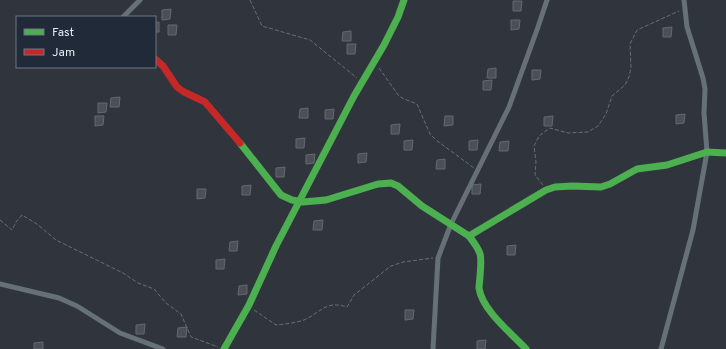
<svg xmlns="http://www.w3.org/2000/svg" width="726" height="349" font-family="Overpass,sans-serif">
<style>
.building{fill:#4d4f57;stroke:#666870}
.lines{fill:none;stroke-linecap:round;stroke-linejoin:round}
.path{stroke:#676f75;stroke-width:1;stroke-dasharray:4 2;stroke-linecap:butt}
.street{stroke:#667078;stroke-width:5}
.fast{stroke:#4caf50;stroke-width:7}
.jam{stroke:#c62828;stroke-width:7}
</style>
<rect width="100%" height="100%" fill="#30353d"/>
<g class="building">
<path d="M513 1H522L521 11H513Z"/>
<path d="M171 9 170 19 162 20V10Z"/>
<path d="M511 20H520L519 29 511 30Z"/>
<path d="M159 22V32H155V23Z"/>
<path d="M168 25H177L176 35H168Z"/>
<path d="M672 27 671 37H663V28Z"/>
<path d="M351 31V41H342L343 32Z"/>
<path d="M347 44H356L355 54H347Z"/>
<path d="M496 68V78H487L488 69Z"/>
<path d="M532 70H541L540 79 532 80Z"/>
<path d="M492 80 491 90H483V81Z"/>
<path d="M120 97 119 107H110L111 98Z"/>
<path d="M98 103H107L106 112 98 113Z"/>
<path d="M308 108V118H299L300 109Z"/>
<path d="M334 109 333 119H325V110Z"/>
<path d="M685 114 684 123 676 124V115Z"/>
<path d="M95 116H104L103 125 95 126Z"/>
<path d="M445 116H453V125L444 126Z"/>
<path d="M553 116 552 126H544V117Z"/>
<path d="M400 124 399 134H391V125Z"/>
<path d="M305 138 304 148H296V139Z"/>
<path d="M413 140 412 150H404V141Z"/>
<path d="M478 140 477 150H469V141Z"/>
<path d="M509 141 508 151H499L500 142Z"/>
<path d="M367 153 366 162 358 163V154Z"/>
<path d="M315 154 314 163 306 164V155Z"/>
<path d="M445 159V169H436L437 160Z"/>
<path d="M285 167 284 177H276V168Z"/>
<path d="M481 184 480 194H472V185Z"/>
<path d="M251 185 250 195H242V186Z"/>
<path d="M197 189H206L205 198 197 199Z"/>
<path d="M323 220 322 230H313L314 221Z"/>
<path d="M238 241 237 251H229L230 242Z"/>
<path d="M516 245 515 255H507V246Z"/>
<path d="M225 259 224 269H216V260Z"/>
<path d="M247 285V294L238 295 239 286Z"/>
<path d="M405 310H414L413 319 405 320Z"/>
<path d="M145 324 144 334H136V325Z"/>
<path d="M187 327 186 337H177L178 328Z"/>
<path d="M486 340 485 349H477V341Z"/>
<path d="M43 342V349H34V343Z"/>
</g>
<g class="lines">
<g class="path">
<path d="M250 0 262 26 310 40 357 78"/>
<path d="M379 68 399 96 404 99 417 104 430 134 436 140 474 168"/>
<path d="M543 185 535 175 536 162 534 146 539 136 550 128 568 133 588 132 598 126 606 114 612 96 625 85 629 77 631 67 630 44 637 30 679 11"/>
<path d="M0 220 12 230 16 222 22 215 37 224 56 240 123 273 138 283 154 289 166 303 181 314 191 337 218 347"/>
<path d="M254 310 276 325C285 324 295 323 304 320 322 312 325 300 347 307L354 295 391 266 403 262 433 258"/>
</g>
<g class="street">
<path d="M123 17 140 0"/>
<path d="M0 284 59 298 77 306 120 333 163 349"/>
<path d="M433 349 438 258 451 224 509 107 538 27 547 0"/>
<path d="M661 349 693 230 707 152 704 113 705 89 703 78 687 27 684 0"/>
</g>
<g class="fast">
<path d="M240 143 281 195 292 200 303 202 326 200 378 184 391 183 398 186 422 206 469 236"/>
<path d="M224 349 249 305 276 246 354 96 384 45 398 17 404 0"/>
<path d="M526 349C511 333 482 310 479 288 479 284 480 280 480 276 482 254 482 253 469 236L546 190 555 187 572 186 601 187 610 184 637 169 667 165 707 152 726 153"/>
</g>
<path class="jam" d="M155 59 163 66 177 87 184 92 205 102 240 143"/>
</g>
<rect x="16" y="16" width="140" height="52" fill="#202a38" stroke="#6e7783"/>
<rect x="24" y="29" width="20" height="6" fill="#4caf50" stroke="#6e7783"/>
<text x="52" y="36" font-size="12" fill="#e3eaf4">Fast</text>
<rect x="24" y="49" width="20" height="6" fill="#c62828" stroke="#6e7783"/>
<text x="52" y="56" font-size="12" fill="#e3eaf4">Jam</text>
</svg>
